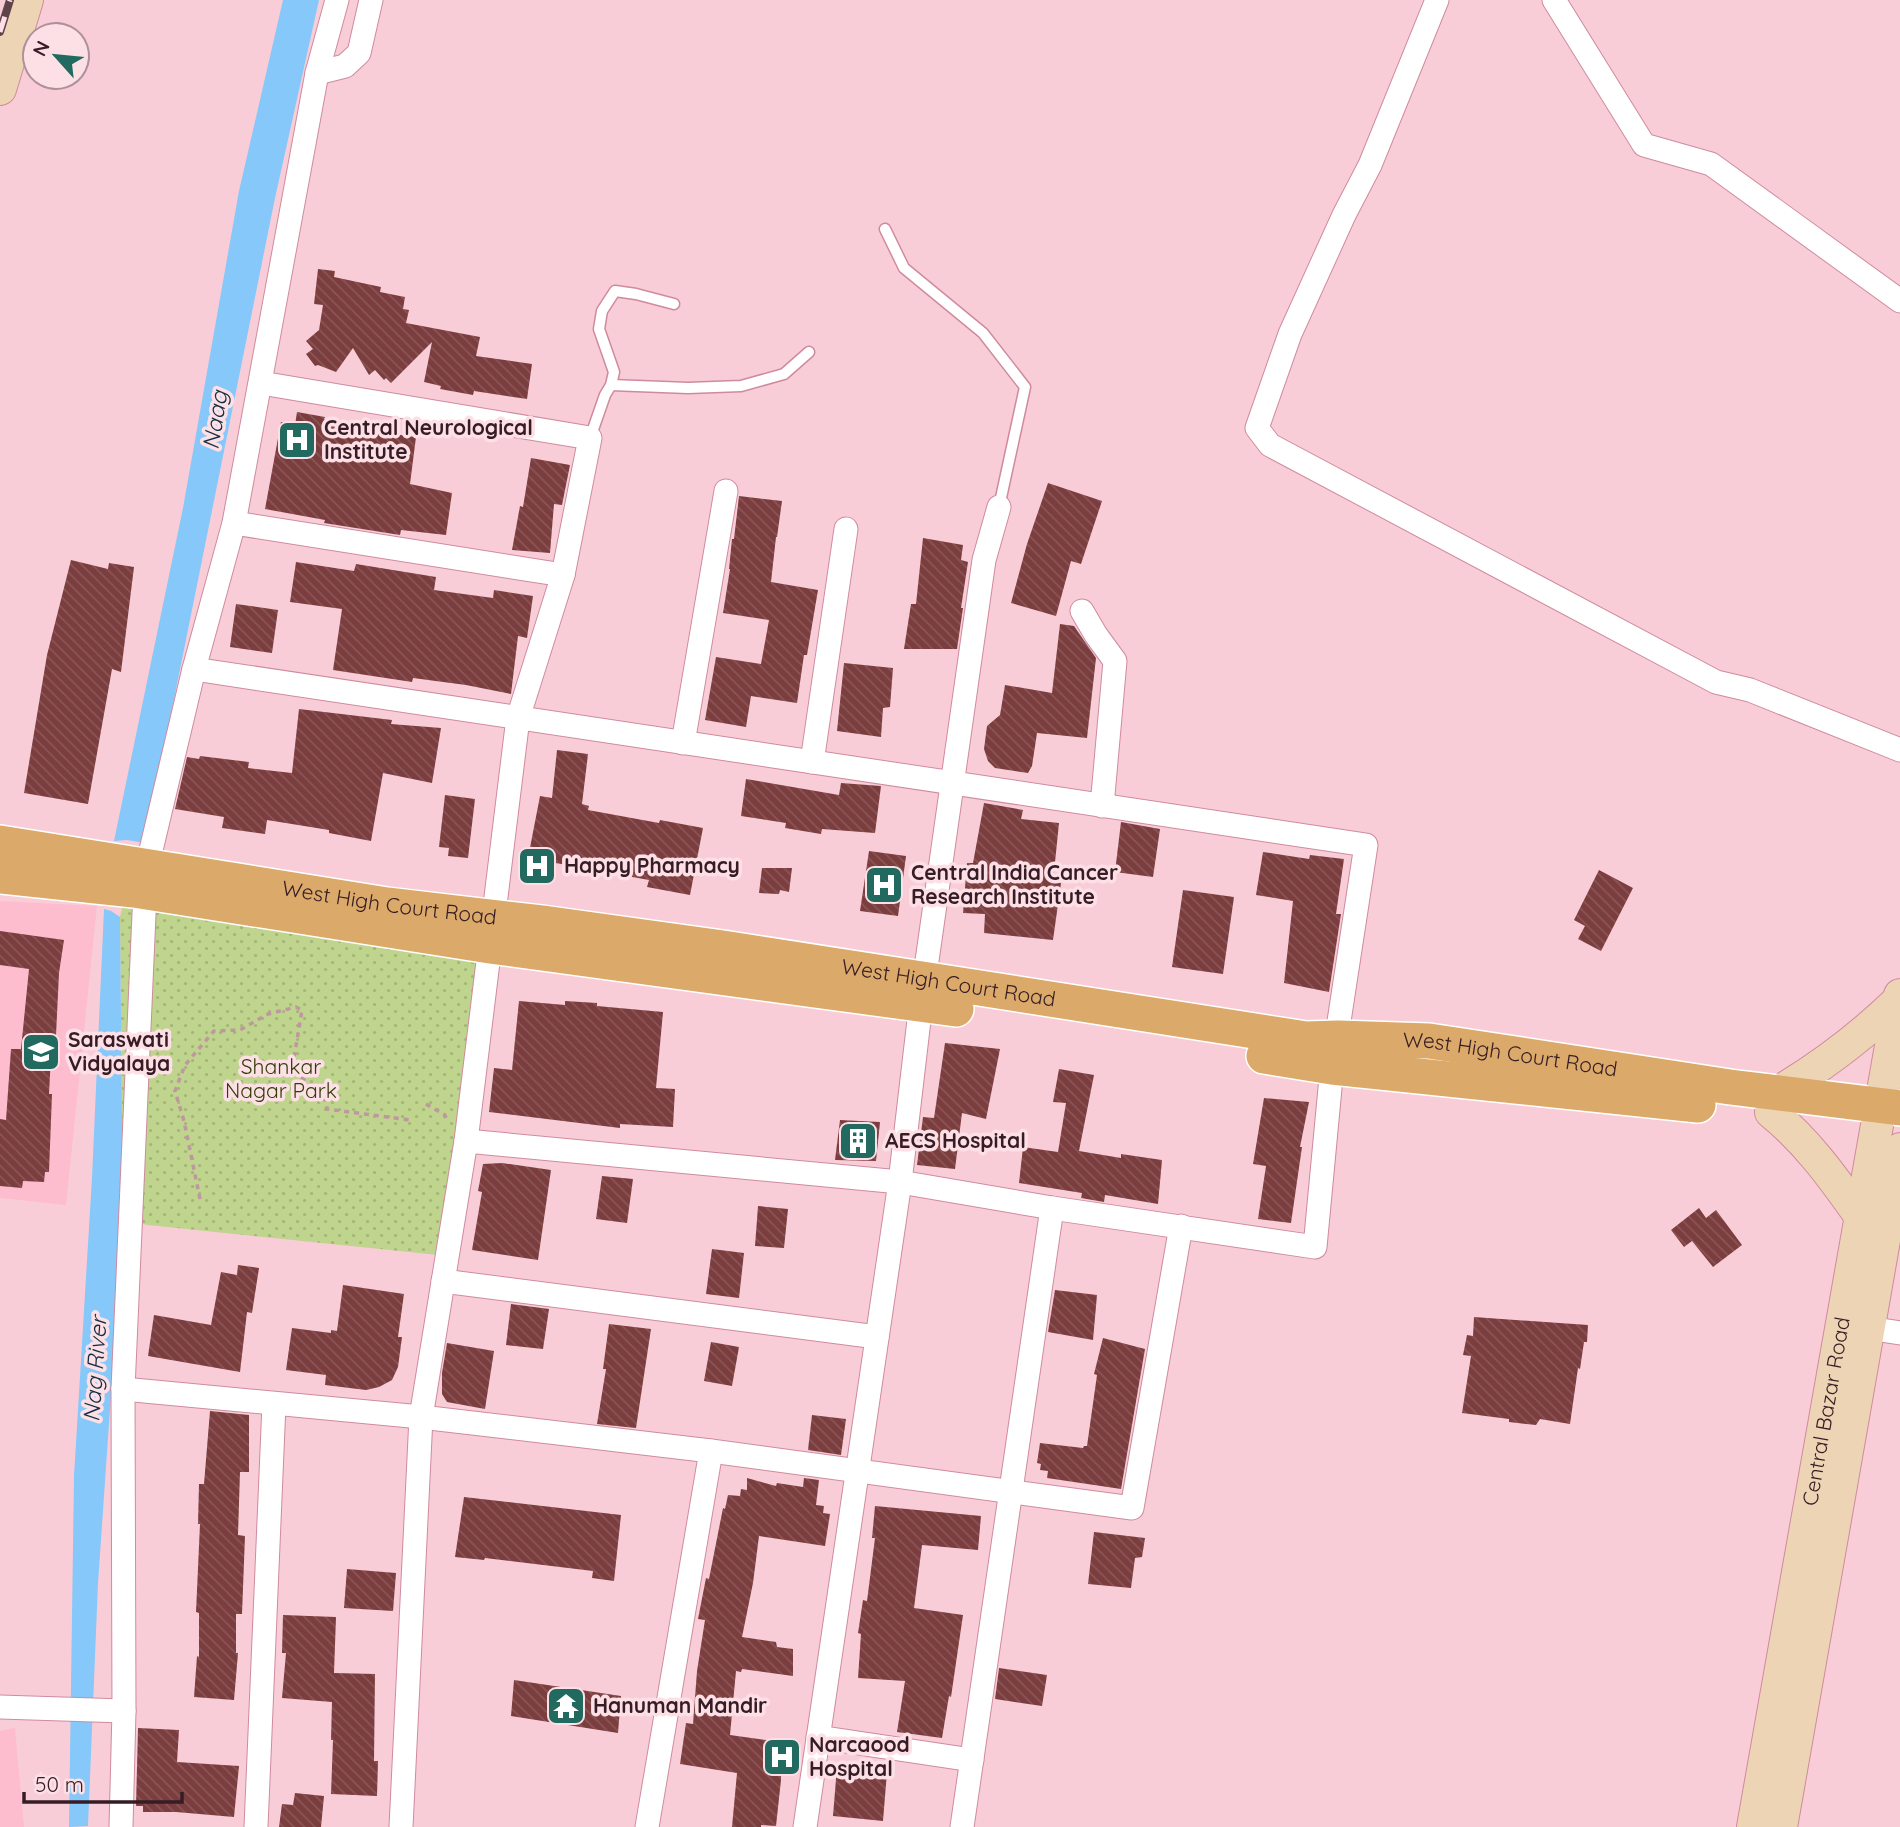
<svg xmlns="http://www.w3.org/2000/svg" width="1900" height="1827" font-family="Quicksand,sans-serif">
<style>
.built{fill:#fdbdce}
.park{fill:url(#park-dots)}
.water{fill:#85c8f9}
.building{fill:url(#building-back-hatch)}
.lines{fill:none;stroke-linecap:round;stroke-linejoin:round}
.lane-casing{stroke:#cf8b9e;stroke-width:13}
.street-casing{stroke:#cf8b9e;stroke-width:25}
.secondary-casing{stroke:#cf8b9e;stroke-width:34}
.primary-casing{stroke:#fff;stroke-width:38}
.path{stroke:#be97a1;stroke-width:3.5;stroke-dasharray:5 5;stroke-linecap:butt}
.lane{stroke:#fff;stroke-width:10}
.street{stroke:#fff;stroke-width:23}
.secondary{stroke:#edd4b4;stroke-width:32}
.primary{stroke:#dba969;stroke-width:35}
.rail-casing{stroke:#60424b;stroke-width:8}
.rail{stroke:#fddfe6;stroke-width:5;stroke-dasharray:16;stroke-linecap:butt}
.labels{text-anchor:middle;stroke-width:7;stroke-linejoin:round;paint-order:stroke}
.poi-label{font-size:21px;font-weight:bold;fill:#361c24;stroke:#fddfe6;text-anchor:start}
.street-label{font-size:21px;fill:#361c24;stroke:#fddfe6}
.park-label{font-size:21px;fill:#323e08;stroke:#fddfe6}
.water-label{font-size:23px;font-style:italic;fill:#102d41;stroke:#fddfe6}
</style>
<defs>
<pattern id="park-dots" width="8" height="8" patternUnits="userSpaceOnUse" patternTransform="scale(1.75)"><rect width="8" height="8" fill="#bfd48c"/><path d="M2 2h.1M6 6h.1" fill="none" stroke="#a5b579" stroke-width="1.8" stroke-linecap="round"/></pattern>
<pattern id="building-back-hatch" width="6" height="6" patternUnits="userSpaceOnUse" patternTransform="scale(1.75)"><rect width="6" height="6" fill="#7b3d3d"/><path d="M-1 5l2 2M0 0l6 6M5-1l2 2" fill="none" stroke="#895657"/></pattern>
</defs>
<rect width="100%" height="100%" fill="#f9cdd8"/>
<g class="built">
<path d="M0 901 97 906 66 1205 0 1198Z"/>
<path d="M15 1728 24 1827H0V1731Z"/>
</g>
<path class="park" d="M125 896 485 950 438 1255 148 1225 123 1220 120 917Z"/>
<g class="water">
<path d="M283 0H319L275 198 145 843 127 840 114 841 183 508 239 191Z"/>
<path d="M104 909 111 911 120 917 123 1220 98 1583 88 1826 69 1827 74 1476 92 1178Z"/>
</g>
<g class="building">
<path d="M318 269 335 271 334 277 381 287 380 292 405 297 403 309 409 310 406 323 480 337 476 356 532 364 527 399 474 391 473 395 440 389 441 386 424 382 432 342 391 383 386 378 384 380 375 370 369 375 353 348 336 372 318 365 315 366 306 354 313 349 306 341 319 330 323 305 314 304Z"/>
<path d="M297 412 325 417 324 419 370 424V431L416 437 410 484 452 493 446 535 401 530 400 535 324 523 325 520 265 509 281 422 295 425Z"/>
<path d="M531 458 570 465 562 505 554 504 550 553 512 550 520 506 523 507Z"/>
<path d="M1048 483 1102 501 1081 564 1071 561 1056 616 1011 603 1027 544Z"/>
<path d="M739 496 782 501 777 537H776L771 582 818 590 807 655H804L797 703 751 696 746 727 705 720 716 657 761 664 769 620 723 613 730 569H729L732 539H734Z"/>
<path d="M923 538 963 545 961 560 968 562 961 608H963L957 649H904L911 604H916Z"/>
<path d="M71 560 108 569 109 563 134 567 121 672 112 669 88 804 24 793 47 655Z"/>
<path d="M296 562 354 571 356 564 436 577 434 590 493 598 494 590 533 596 527 638 518 636 511 694 466 685 413 678 412 682 333 670 342 609 290 602Z"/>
<path d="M236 604 278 610 272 653 230 647Z"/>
<path d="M1060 624 1074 626 1096 658 1087 738 1037 733 1032 766 1028 773 995 768 988 761 984 749 987 726 1000 715 1005 685 1052 693Z"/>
<path d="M844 663 893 668 890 707 883 708 881 737 837 731Z"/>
<path d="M299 709 392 720 391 724 441 728 432 783 383 773 371 841 329 833V830L267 820 265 834 222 828 224 817 175 809 187 757 199 759 200 756 249 762 248 768 292 773Z"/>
<path d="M557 750 588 754 582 804 589 806 588 810 659 823 660 820 703 828 690 895 647 887 649 880 528 858 540 796 552 798Z"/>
<path d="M746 779 839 795 841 783 881 786 875 833 822 829 821 834 785 828 786 823 741 816Z"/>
<path d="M445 795 475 799 468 858 448 856 449 848 439 847Z"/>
<path d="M984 803 1023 810 1021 819 1059 823 1053 882 1061 883 1053 940 984 933 985 914 963 913 967 863H973Z"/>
<path d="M1121 822 1160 829 1153 877 1115 872Z"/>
<path d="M869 851 906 856 898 916 860 911Z"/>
<path d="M1263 852 1309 859 1310 855 1344 859 1336 914H1341L1329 992 1284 983 1293 901 1256 895Z"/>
<path d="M762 868H792L789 892 780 890 779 894 759 893Z"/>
<path d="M1599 870 1633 888 1601 951 1578 939 1585 926 1574 920Z"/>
<path d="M1183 890 1234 897 1223 974 1172 967Z"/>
<path d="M0 931 64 940 59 973 55 1056H51L49 1094H52L49 1172H45L44 1182 23 1181 22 1188 0 1186V1119L6 1120 11 1049H21L29 969 0 965Z"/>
<path d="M519 1001 565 1005V1001L597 1003V1006L663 1012 656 1088 675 1089 673 1127 620 1124V1128L489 1112 494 1068 512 1070Z"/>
<path d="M945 1043 1000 1049 986 1119 962 1113 955 1169 917 1165 923 1117 934 1118Z"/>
<path d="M1059 1069 1094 1075 1079 1151 1121 1158V1154L1162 1160 1158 1204 1105 1195 1104 1202 1081 1198 1082 1193 1019 1183 1023 1147 1058 1152 1066 1103 1053 1102Z"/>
<path d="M1264 1098 1309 1102 1300 1147H1302L1291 1223 1258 1219 1266 1166 1253 1164Z"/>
<path d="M840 1120 880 1122 876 1161 835 1160Z"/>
<path d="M502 1163 551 1170 538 1260 472 1250 482 1192 478 1191 483 1164Z"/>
<path d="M602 1176 633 1179 627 1223 596 1219Z"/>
<path d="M758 1206 788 1209 784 1248 755 1246Z"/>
<path d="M1699 1208 1706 1218 1716 1210 1742 1245 1713 1267 1692 1241 1684 1247 1671 1230Z"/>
<path d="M712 1249 744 1253 739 1298 706 1294Z"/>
<path d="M238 1265 259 1268 252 1313 247 1312 240 1372 148 1356 154 1315 211 1325 221 1272 237 1275Z"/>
<path d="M343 1285 404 1294 398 1337H402L398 1367 392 1380 379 1387 366 1390 325 1385 326 1375 286 1370 292 1328 331 1333V1330L337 1331Z"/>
<path d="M1055 1290 1097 1295 1093 1340 1048 1332Z"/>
<path d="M511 1304 549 1309 543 1349 506 1345Z"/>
<path d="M1474 1317 1588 1325 1587 1342H1584L1580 1369 1578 1368 1570 1424 1540 1419 1536 1425 1509 1422V1419L1462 1413 1471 1356 1463 1355 1467 1335 1473 1336Z"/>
<path d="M609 1324 651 1329 636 1428 597 1424 606 1369H603Z"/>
<path d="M1103 1338 1145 1349 1121 1489 1047 1478 1048 1471 1040 1470 1041 1464 1037 1463 1040 1443 1083 1448 1084 1446H1087L1097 1375 1094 1374Z"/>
<path d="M711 1342 739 1347 732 1386 704 1381Z"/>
<path d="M447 1343 494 1351 485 1409 447 1402 442 1394V1373Z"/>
<path d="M210 1411 249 1415V1472H240L238 1535 245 1536 242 1614H236V1653H238L234 1700 194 1697 197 1656 199 1657V1613L196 1612 200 1524H198L199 1484H204Z"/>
<path d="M812 1415 846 1419 841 1455 808 1450Z"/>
<path d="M747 1478 776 1486 777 1483 803 1487 804 1478 819 1480 816 1505 824 1506 823 1513 830 1514 825 1546 759 1536 753 1583 742 1637 776 1642 777 1647 793 1649V1676L742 1669 741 1672 736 1671 730 1735 781 1742V1780L776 1826 761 1825V1827H732L737 1773 680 1764 686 1723 693 1724 697 1671 705 1620 698 1619 706 1578 709 1579 723 1508 725 1509 728 1495 740 1496 741 1489 747 1490Z"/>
<path d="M464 1497 621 1515 614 1581 592 1578 593 1571 485 1558 484 1560 455 1557Z"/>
<path d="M875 1506 981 1516 978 1550 922 1545 914 1608 963 1615 951 1697 949 1696 942 1738 897 1732 905 1681 858 1678 861 1634 858 1633 863 1600 867 1601 875 1538H872Z"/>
<path d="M1094 1532 1145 1538 1142 1557 1135 1558 1131 1588 1088 1584Z"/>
<path d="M347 1569 396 1573 393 1611 344 1608Z"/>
<path d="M283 1615 336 1617 334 1673 375 1674 374 1761H378L377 1796 331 1794 333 1740H331L332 1702 282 1698 286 1653H282Z"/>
<path d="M999 1668 1047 1675 1042 1706 995 1699Z"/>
<path d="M514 1680 621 1696 618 1733 511 1716Z"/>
<path d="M138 1728 179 1730 177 1762 239 1766 234 1817 176 1812H143V1806H136Z"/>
<path d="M837 1767 887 1772 883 1821 833 1816Z"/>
<path d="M295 1793 324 1796 321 1827H279L282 1804 293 1805Z"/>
</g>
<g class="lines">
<defs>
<g id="lane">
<path d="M885 229 904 268 983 333 1025 387 999 507"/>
<path d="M611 385 688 388 741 386 784 374 809 352"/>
<path d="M590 438 605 395 611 385 614 372 599 329 602 311 615 291 636 294 674 304"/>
</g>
<g id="street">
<path d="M1437 0 1370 165 1344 215 1290 334 1257 428 1270 445 1716 682 1750 690 1900 750"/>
<path d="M1554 0 1644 145 1711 164 1900 301"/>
<path d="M317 73 345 66 359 53 371 0"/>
<path d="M261 383 590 438 563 575 518 718 466 1141 421 1417 401 1827"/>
<path d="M234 523 563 575"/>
<path d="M1082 611 1096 635 1115 661 1102 806"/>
<path d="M194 669 1366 845 1332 1067 1315 1247 1052 1208 900 1182 466 1141"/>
<path d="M683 743 726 491"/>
<path d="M812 762 846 529"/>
<path d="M147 867 194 669 234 523 317 73 337 0"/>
<path d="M443 1281 877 1337"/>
<path d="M1868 1328 1900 1333"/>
<path d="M123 1389 421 1417 711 1451 1132 1508 1181 1226"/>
<path d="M0 1707 124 1711"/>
<path d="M818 1737 972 1760"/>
<path d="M121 1827 124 1711 123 1389 145 892"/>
<path d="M256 1827 274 1404"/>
<path d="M647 1827 711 1451"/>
<path d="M805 1827 900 1182 921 1003 984 560 999 507"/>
<path d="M962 1827 1052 1208"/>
</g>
<g id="secondary">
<path d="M0 89 27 0"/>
<path d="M1777 1093C1821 1067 1862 1036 1899 1000"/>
<path d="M1771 1112C1808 1142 1834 1179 1861 1217"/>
<path id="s1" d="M1753 1827 1900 995"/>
<path d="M1781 1827 1900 1149"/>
</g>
<g id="primary">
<path id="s2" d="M0 843 387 905 542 923 723 948 1306 1039 1338 1038 1429 1041 1730 1087 1900 1108"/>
<path d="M0 876 134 890 490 946 956 1009"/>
<path d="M1264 1056 1332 1067 1698 1105"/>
</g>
</defs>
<use href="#lane" class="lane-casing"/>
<use href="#street" class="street-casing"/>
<use href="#secondary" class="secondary-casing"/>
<use href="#primary" class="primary-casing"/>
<g class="path">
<path d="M426 1104 445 1115 446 1118"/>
<path d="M200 1199 184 1121 175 1091 185 1065 214 1031 240 1030 268 1014 296 1007 302 1010 292 1070 324 1096 327 1109 410 1120"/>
</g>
<use href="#lane" class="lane"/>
<use href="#street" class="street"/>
<use href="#secondary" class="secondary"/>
<use href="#primary" class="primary"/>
<defs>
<path id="rail" d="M0 32 10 0"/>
</defs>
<use href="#rail" class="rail-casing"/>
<use href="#rail" class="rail"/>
</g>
<defs>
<symbol id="hospital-square" viewBox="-11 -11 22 22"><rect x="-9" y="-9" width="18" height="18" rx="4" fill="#22695f" stroke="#fddfe6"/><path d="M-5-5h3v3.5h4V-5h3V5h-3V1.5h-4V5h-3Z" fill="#fff"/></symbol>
<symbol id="school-square" viewBox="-11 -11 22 22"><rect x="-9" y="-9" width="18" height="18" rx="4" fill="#22695f" stroke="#fddfe6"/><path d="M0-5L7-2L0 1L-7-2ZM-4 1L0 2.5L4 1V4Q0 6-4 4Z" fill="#fff"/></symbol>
<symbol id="building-square" viewBox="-11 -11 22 22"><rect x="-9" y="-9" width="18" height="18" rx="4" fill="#22695f" stroke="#fddfe6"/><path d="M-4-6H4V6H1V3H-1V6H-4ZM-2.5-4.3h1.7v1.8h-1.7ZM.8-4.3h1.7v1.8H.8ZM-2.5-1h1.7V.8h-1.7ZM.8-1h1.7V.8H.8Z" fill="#fff"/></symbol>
<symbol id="temple-square" viewBox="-11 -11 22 22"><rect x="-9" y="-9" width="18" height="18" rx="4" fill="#22695f" stroke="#fddfe6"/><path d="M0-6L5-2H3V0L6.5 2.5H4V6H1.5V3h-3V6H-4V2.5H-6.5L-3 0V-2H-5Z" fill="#fff"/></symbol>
</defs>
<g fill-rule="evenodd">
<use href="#hospital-square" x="275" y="418" width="44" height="44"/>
<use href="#hospital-square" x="515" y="844" width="44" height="44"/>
<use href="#hospital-square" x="862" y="863" width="44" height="44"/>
<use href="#school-square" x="19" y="1030" width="44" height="44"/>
<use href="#building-square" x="836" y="1119" width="44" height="44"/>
<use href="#temple-square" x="544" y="1684" width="44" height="44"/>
<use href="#hospital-square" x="760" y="1735" width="44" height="44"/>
</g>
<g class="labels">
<g class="poi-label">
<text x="324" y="435">Central Neurological<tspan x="324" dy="24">Institute</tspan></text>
<text x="564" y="873">Happy Pharmacy</text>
<text x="911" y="880">Central India Cancer<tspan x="911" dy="24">Research Institute</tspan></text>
<text x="68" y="1047">Saraswati<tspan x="68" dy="24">Vidyalaya</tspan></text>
<text x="885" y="1148">AECS Hospital</text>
<text x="593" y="1713">Hanuman Mandir</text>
<text x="809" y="1752">Narcaood<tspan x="809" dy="24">Hospital</tspan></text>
</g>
<g class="street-label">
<text dy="7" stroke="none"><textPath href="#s2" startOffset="394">West High Court Road</textPath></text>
<text dy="7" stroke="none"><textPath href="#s2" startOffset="959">West High Court Road</textPath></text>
<text dy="7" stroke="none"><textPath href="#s2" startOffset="1526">West High Court Road</textPath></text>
<text dy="7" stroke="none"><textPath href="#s1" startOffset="422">Central Bazar Road</textPath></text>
</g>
<g class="park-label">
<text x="281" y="1074">Shankar<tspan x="281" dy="24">Nagar Park</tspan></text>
</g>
<g class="water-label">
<text transform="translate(215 420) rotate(-81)" y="8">Naag</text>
<text transform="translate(95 1369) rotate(-86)" y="8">Nag River</text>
</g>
</g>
<g transform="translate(56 56) rotate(297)"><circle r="33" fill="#fddfe6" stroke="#ad9198" stroke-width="2"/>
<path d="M0-5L12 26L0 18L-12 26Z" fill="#22695f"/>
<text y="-10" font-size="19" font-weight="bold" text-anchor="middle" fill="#361c24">N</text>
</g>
<path d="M24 1792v10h158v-10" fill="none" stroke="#361c24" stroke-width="3.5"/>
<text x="35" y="1792" font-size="21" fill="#361c24" stroke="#fddfe6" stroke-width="5" paint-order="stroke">50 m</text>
</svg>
